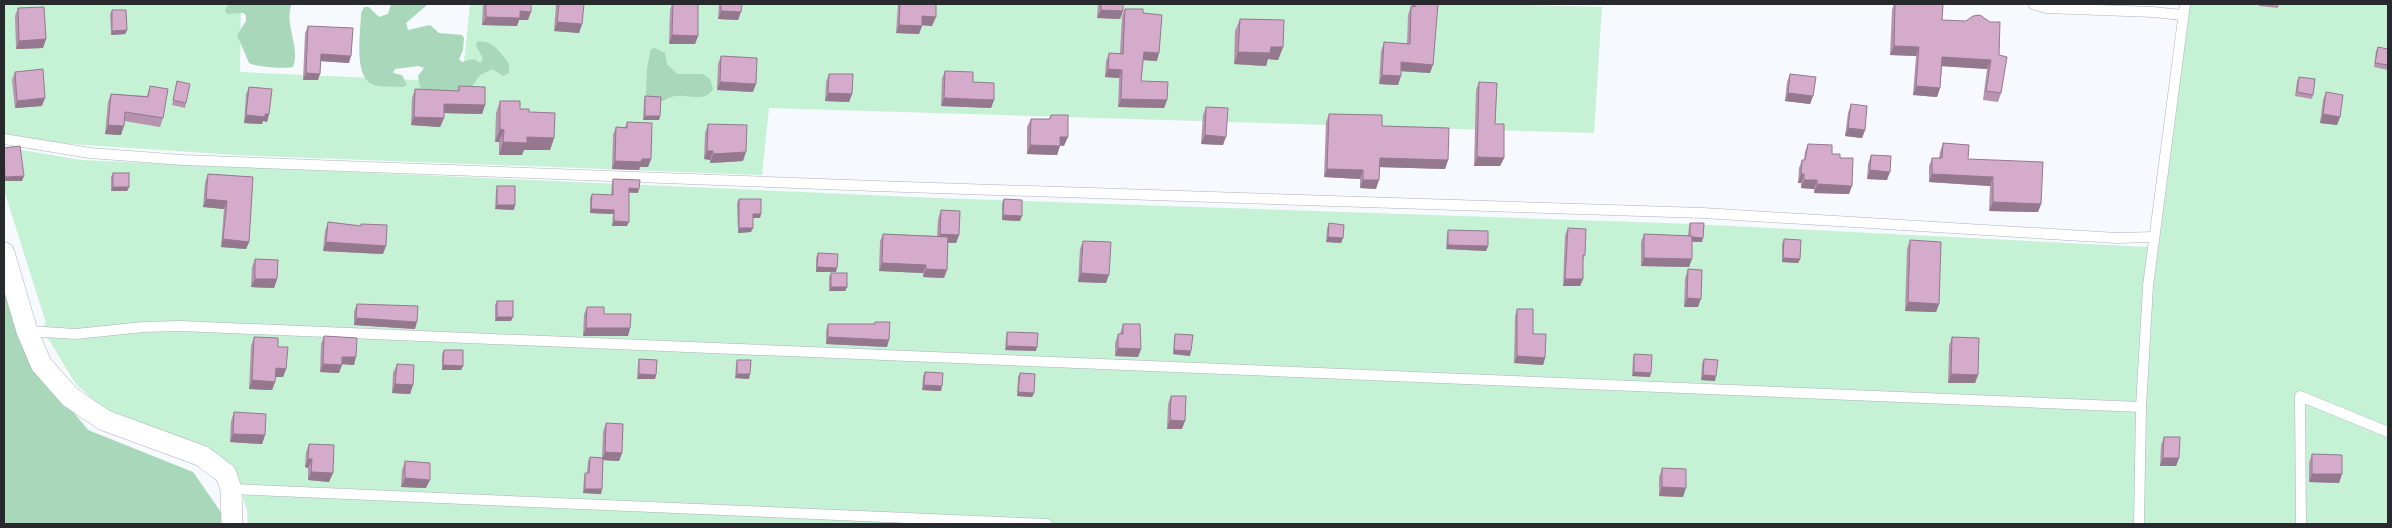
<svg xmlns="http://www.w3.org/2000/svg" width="2392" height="528" font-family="'Crimson Pro',serif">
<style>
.green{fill:#c5f1d5}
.forest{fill:#a8d7b9}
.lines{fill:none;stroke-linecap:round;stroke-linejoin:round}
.lane-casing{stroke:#adb2ba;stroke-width:11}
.street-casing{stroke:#adb2ba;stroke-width:22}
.lane{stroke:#fff;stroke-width:10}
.street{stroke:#fff;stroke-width:21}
.wall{fill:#b693af}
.shaded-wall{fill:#94788e}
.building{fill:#d4abcb;stroke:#94788e}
</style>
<rect width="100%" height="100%" fill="#f6f9fe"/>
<g class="green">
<path d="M4 4H241L240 72 462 82 470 4H1490L1602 7 1594 133 769 108 762 175 236 155 26 141 4 136Z"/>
<path d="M2190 4H2388V524H248L247 510 236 476 109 415 75 383 42 328 46 323 4 190V147L81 160 936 198 1692 224 2148 247Z"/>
</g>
<g class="forest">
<path d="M229 4H292C283 23 301 47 293 67 286 69 256 67 249 63L237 35 246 21V15L243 13 227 14 225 10Z"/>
<path d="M391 4H428L406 23 408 30 430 25 439 33 462 35 464 38 463 50 459 59 462 62 473 59 481 63 483 58 476 46 477 42C492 39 501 53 509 64V73L503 76 492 69 480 75 468 92 423 89 420 87 418 76 424 68 419 66 395 69 393 73 402 75 407 85 403 87C394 86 380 88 372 84 353 75 361 31 361 13L364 7H369L379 17 388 14Z"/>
<path d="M655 48 665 53 667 64 677 74H703L710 79 713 89C701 107 683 87 663 101L646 97 647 68 651 49Z"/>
<path d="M4 274 32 361 88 430 193 472 223 515 224 524H4Z"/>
</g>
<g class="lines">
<defs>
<g id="lane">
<path d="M2033 4 2046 8 2153 12 2182 15"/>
<path d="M4 139 90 153 183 160 875 186 1703 213 2117 238 2153 237"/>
<path d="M27 331 76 334 143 327 180 326 2141 407"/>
<path d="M231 489 1047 524"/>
<path d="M2139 524 2141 407 2148 286 2185 4"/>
<path d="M2301 524 2300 396 2388 432"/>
</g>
<path id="street" d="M4 253 27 331 41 364 70 397 104 420 202 456 226 474 231 489 232 524"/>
</defs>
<use href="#lane" class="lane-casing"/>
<use href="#street" class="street-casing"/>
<use href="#lane" class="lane"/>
<use href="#street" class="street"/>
</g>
<g class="wall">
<path d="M483 4H531L528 20H519L517 26 482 25Z"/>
<path d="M556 4H584L582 24 579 33 554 31Z"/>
<path d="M672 4H698V36L695 44H669L670 10Z"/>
<path d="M719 4H742L738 20 718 19Z"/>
<path d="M898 4H936L932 26 922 25 919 34 896 33Z"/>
<path d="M1098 4H1123V11L1120 19 1097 18Z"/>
<path d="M1413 4H1438L1430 73 1401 71 1398 85 1379 84 1381 51 1384 42 1407 44 1408 15 1411 6H1412Z"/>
<path d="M1894 4H1943L1942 20 1999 55 2001 93 1998 102 1983 100 1987 69 1942 66 1940 88 1937 97 1913 95 1916 56 1890 55 1892 10Z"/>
<path d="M2259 4H2279L2278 8 2259 6Z"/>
<path d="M18 8 46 39 43 48 16 49 15 16Z"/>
<path d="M1125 9 1143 13 1157 61 1143 60 1141 81 1167 100 1164 108 1118 107 1119 78 1105 77 1106 61 1109 53H1120L1122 16Z"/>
<path d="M112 10 127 30 125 34 111 35 110 14Z"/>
<path d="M1240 19 1283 47 1278 60 1268 59 1266 66 1234 64 1235 31Z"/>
<path d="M308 26 349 63 321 61 318 80H303L305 33Z"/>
<path d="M2378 47 2388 49V70L2374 67 2376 51Z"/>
<path d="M721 56 753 92 717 90 718 64Z"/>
<path d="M945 71 973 82 994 100 991 108 941 106 942 78Z"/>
<path d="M15 72 42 106 15 108 12 80Z"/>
<path d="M829 74 852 94 849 102 825 101 826 82Z"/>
<path d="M1790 74 1813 96 1810 104 1785 101 1787 82Z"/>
<path d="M2299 77 2313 95 2312 99 2295 96 2297 81Z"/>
<path d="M177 81 186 103 185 108 172 105Z"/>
<path d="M1479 82 1495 124 1504 158 1500 166H1474L1476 90Z"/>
<path d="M150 86 163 118 160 127 124 121 121 135 105 134 108 102 111 94 147 96Z"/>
<path d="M459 86 485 105 482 114 444 113V118L440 127 411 125 412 98 415 89 457 91Z"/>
<path d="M249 87 269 114 267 122 263 121 262 124 244 123 246 94Z"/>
<path d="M2326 92 2340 117 2337 125 2320 123 2323 100Z"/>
<path d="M645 96 660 116 659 120H643L644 101Z"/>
<path d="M500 101 520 109 529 112 554 138 550 150H524L522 155H499V142H495L496 113Z"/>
<path d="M1851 104 1865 130 1862 138 1845 136 1848 113Z"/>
<path d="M1206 107 1223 145 1201 144 1203 115Z"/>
<path d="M1329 114 1382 126 1448 160 1445 169 1380 167 1376 189 1360 188V179L1324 177 1326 122Z"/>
<path d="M1051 115 1064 146 1060 145 1057 155 1027 154V127L1031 119H1049Z"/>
<path d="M627 122 651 159 648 167H640L639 170 612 169 613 135 616 127H625Z"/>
<path d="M708 124 743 161 710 163V160L704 159 705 133Z"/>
<path d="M1943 143 2041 204 2038 212 1989 211 1990 186 1929 182V166L1932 158H1939L1940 152Z"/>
<path d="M1808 144 1840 158 1849 194 1814 193V189L1801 188V183H1798L1799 168 1802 160H1804L1805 152Z"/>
<path d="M1871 155 1887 180 1867 179 1868 164Z"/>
<path d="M113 173 129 187 127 191H111V177Z"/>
<path d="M208 174 253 177 249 242 246 249 221 247 224 209 203 207 205 182Z"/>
<path d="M613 179 638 193H629L627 226H612L613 214 590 213V198L592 194 611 195 612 183Z"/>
<path d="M497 186 514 210 495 209 496 190Z"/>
<path d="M739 199 761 214 760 218H753L751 232 738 233 737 203Z"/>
<path d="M1004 199 1020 221 1002 220V203Z"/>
<path d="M941 210 959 235 956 243H948L944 278 923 277V273L879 271 880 241 883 234 937 236 938 219Z"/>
<path d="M328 222 360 226 361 224 383 254 323 251 325 231Z"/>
<path d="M1329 223 1343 238 1341 243 1326 242 1327 228Z"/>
<path d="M1690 223 1702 242H1692L1689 267 1641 266V242L1644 234 1688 236 1689 227Z"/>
<path d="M1568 228 1585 255 1583 260V279L1580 286H1563L1565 235Z"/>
<path d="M1448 230 1488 246 1486 251 1446 249 1447 234Z"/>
<path d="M1784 239 1800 259 1798 263 1782 262V244Z"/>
<path d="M1910 240 1939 304 1936 312 1905 311 1907 249Z"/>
<path d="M1083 241 1106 283 1078 282 1080 249Z"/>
<path d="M818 253 836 272H816V258Z"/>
<path d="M255 259 277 279 274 288 251 287 252 267Z"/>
<path d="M1688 269 1698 307H1684L1685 278Z"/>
<path d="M831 273 847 287 845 291H829V277Z"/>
<path d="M497 301 511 321H495V305Z"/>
<path d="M357 304 415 329 354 325V311Z"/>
<path d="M587 307 604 314 630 328 628 336H583L584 314Z"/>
<path d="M1517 309 1533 334 1545 358 1543 365 1514 363 1515 316Z"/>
<path d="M875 322 887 347 826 344V331L828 324H874Z"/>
<path d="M1123 324 1141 349 1138 357 1115 356V343L1118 334H1120Z"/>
<path d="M1007 332 1036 351 1005 350 1006 337Z"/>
<path d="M1175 334 1190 356 1173 354 1174 339Z"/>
<path d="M324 336 354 365 342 364 339 373 320 372 321 344Z"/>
<path d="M254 337 278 347 286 369 283 377H275V382L272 390 249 389 251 346Z"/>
<path d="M1952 337 1978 375 1975 383H1948L1949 346Z"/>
<path d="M444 350 463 366 461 370H442V354Z"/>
<path d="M1634 354 1650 377 1632 376 1633 358Z"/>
<path d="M639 359 656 375 655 379H637L638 363Z"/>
<path d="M1704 359 1715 381 1701 380 1702 363Z"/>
<path d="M737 360 749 379 735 378 736 364Z"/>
<path d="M397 364 413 385 410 394 392 393 393 373Z"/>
<path d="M925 372 941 391 922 390 923 376Z"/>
<path d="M1020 373 1034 393 1032 397 1017 396 1018 377Z"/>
<path d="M1171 396 1182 429H1167L1168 404Z"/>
<path d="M234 412 265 435 262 444 230 442 231 421Z"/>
<path d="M606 423 622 453 619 461 603 460 601 494 583 493 584 477 585 473H587L588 461 590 457 602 458 603 432Z"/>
<path d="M2164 437 2179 458 2176 466H2160L2161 445Z"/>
<path d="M309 444 329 482 308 480V468L305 467 306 452Z"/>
<path d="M2312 454 2342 474 2339 483 2309 482V463Z"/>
<path d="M405 461 426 488 401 487 402 470Z"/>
<path d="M1662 468 1683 497 1659 496V477Z"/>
</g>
<g class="shaded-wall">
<path d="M1101 10 1123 11 1120 19 1097 18Z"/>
<path d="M520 11 531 12 528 20H519L517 26 482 25 486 17Z"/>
<path d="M721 11 741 12 738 20 718 19Z"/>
<path d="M922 16 936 17 932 26 919 25Z"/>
<path d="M557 22 582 24 579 33 554 31Z"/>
<path d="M899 25 922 26 919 34 896 33Z"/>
<path d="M127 30 125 34 111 35 112 31Z"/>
<path d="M672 35 698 36 695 44H669Z"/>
<path d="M46 39 43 48 16 49 19 41Z"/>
<path d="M1894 46 1919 47 1916 56 1890 55Z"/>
<path d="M1271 47H1283L1278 60 1268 59 1266 66 1234 64 1238 52Z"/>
<path d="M1144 52 1159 53 1157 61 1141 60Z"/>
<path d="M321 54 351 56 349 63 319 61Z"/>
<path d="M1942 57 1991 60 1987 69 1939 66Z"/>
<path d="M1401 62 1433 65 1430 73 1398 71Z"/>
<path d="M1108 69 1122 70 1119 78 1105 77Z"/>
<path d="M306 73 320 74 318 80H303Z"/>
<path d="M1382 75 1401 76 1398 85 1379 84Z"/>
<path d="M720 82 756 84 753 92 717 90Z"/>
<path d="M1916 86 1940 88 1937 97 1913 95Z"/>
<path d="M828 93 852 94 849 102 825 101Z"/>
<path d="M1788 93 1813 96 1810 104 1785 101Z"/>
<path d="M45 98 42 106 15 108 17 101Z"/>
<path d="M944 98 994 100 991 108 941 106Z"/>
<path d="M1121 99 1167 100 1164 108 1118 107Z"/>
<path d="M444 104 485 105 482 114 441 113Z"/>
<path d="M265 114H269L267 122 263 121 262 124 244 123 246 115Z"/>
<path d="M2323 114 2340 117 2337 125 2320 123Z"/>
<path d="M645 116H660L659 120H643Z"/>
<path d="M414 117 444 118 440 127 411 125Z"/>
<path d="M108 125 124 126 121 135 105 134Z"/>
<path d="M1848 128 1865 130 1862 138 1845 136Z"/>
<path d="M500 129 504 130 499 142H495Z"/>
<path d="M1205 135 1226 137 1223 145 1201 144Z"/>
<path d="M527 137 554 138 550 150H524L522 155H499L503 142Z"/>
<path d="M1060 137H1068L1064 146 1057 145Z"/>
<path d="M1030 145 1060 146 1057 155 1027 154Z"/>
<path d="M707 151H713L710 160 704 159Z"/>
<path d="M746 152 743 161 710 163 713 154Z"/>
<path d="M1477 157 1504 158 1500 166H1474Z"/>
<path d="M1380 158 1448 160 1445 169 1377 167Z"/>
<path d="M642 159H651L648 167H640L639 170 612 169 615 161Z"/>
<path d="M1327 169 1363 170 1360 179 1324 177Z"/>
<path d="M1870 170 1890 172 1887 180 1867 179Z"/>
<path d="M1801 174H1804L1801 183H1798Z"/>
<path d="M1932 174 1993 177 1990 186 1929 182Z"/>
<path d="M24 176 22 181H4L5 177Z"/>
<path d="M1363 180H1379L1376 189 1360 188Z"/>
<path d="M1804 180H1817L1814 189 1801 188Z"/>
<path d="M1817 184 1852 186 1849 194 1814 193Z"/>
<path d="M113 187H129L127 191H111Z"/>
<path d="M629 188 639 189 638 193 628 192Z"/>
<path d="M206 199 227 201 224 209 203 207Z"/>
<path d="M1993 202 2041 204 2038 212 1989 211Z"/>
<path d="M497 205H515L514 210 495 209Z"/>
<path d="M591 209 614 210 613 214 590 213Z"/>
<path d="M753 214H761L760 218H751Z"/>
<path d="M1003 215 1022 216 1020 221 1002 220Z"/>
<path d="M614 221 629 222 627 226H612Z"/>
<path d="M739 228H753L751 232 738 233Z"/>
<path d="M940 234 959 235 956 243 937 242Z"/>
<path d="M1328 237 1343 238 1341 243 1326 242Z"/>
<path d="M1690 237 1703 238 1702 242 1688 241Z"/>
<path d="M223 239 249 242 246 249 221 247Z"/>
<path d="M326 242 386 246 383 254 323 251Z"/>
<path d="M1448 245 1488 246 1486 251 1446 249Z"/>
<path d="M1644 258 1692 259 1689 267 1641 266Z"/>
<path d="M1783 258 1800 259 1798 263 1782 262Z"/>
<path d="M882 263 926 265 923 273 879 271Z"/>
<path d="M817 267 837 268 836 272H816Z"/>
<path d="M926 269 947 270 944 278 923 277Z"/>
<path d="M1081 273 1109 275 1106 283 1078 282Z"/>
<path d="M255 279H277L274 288 251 287Z"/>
<path d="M1565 279H1583L1580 286H1563Z"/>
<path d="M831 287H847L845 291H829Z"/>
<path d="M1687 298 1701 299 1698 307H1684Z"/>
<path d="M1908 302 1939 304 1936 312 1905 311Z"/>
<path d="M497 317H513L511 321H495Z"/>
<path d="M356 318 417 322 415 329 354 325Z"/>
<path d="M586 328H630L628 336H583Z"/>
<path d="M828 337 889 340 887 347 826 344Z"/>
<path d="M1007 346 1037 347 1036 351 1005 350Z"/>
<path d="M1118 348 1141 349 1138 357 1115 356Z"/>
<path d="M1174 350 1191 351 1190 356 1173 354Z"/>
<path d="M1517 356 1545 358 1543 365 1514 363Z"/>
<path d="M342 357H356L354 365 339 364Z"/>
<path d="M323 364 342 365 339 373 320 372Z"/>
<path d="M443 365 463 366 461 370H442Z"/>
<path d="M276 368 286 369 283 377H273Z"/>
<path d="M1634 372 1651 373 1650 377 1632 376Z"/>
<path d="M639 374 656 375 655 379H637Z"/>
<path d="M737 374H750L749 379 735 378Z"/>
<path d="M1951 374 1978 375 1975 383H1948Z"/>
<path d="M1703 375 1716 376 1715 381 1701 380Z"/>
<path d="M252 380 275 382 272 390 249 389Z"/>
<path d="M395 384 413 385 410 394 392 393Z"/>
<path d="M924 385 942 386 941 391 922 390Z"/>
<path d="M1018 392 1034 393 1032 397 1017 396Z"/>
<path d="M1170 420 1185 421 1182 429H1167Z"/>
<path d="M233 434 265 435 262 444 230 442Z"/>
<path d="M605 452 622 453 619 461 602 460Z"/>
<path d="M2163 458H2179L2176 466H2160Z"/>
<path d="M308 459H312L308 468 305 467Z"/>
<path d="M311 472 333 473 329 482 308 480Z"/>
<path d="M2312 474H2342L2339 483 2309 482Z"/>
<path d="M405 478 430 480 426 488 401 487Z"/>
<path d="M1662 487 1686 488 1683 497 1659 496Z"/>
<path d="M585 489H602L601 494 583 493Z"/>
</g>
<g class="building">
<path d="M486 4H531V12L520 11V18L486 17Z"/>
<path d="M559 4H584L582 24 557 22Z"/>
<path d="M673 4H698V36L672 35Z"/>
<path d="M721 4H742L741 12 721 11Z"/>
<path d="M900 4H936V17L922 16V26L899 25Z"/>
<path d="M1101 4H1123V11L1101 10Z"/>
<path d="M1415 4H1438L1433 65 1401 62V76L1382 75 1384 42 1410 44 1411 6 1415 7Z"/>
<path d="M1895 4H1943L1942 20 1966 21 1973 16 1980 15 1990 22H2000L1999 55 2007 57 2001 93 1986 91 1991 60 1942 57 1940 88 1916 86 1919 47 1894 46Z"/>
<path d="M44 7 46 39 19 41 18 8Z"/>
<path d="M1125 9H1143V13L1162 15 1159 53 1144 52 1141 81 1168 82 1167 100 1121 99 1122 70 1108 69 1109 53 1123 54Z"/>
<path d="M112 10H126L127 30 112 31Z"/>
<path d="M1240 19 1284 20 1283 47H1271L1270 53 1238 52Z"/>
<path d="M308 26 353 28 351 56 321 54 320 74 306 73Z"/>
<path d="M2378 47 2388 49V65L2375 63Z"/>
<path d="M721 56 757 58 756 84 720 82Z"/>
<path d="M43 69 45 98 17 101 15 72Z"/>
<path d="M945 71 973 72V82L994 83V100L944 98Z"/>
<path d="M829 74H853L852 94 828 93Z"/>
<path d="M1790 74 1816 77 1813 96 1788 93Z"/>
<path d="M2299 77 2315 79 2313 95 2297 92Z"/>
<path d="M177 81 190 84 186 103 173 100Z"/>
<path d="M1479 82 1497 83 1495 124H1504V158L1477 157Z"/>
<path d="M150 86 168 89 163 118 125 112 124 126 108 125 111 94 148 97Z"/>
<path d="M459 86 485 87V105L444 104V118L414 117 415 89 459 91Z"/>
<path d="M249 87 272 89 269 114H265V117L246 115Z"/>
<path d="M2326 92 2343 95 2340 117 2323 114Z"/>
<path d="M645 96 661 97 660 116H645Z"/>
<path d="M500 101H520V109H529V112L555 113 554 138 527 137V143L503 142 504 130 500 129Z"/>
<path d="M1851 104 1867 106 1865 130 1848 128Z"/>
<path d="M1206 107 1228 108 1226 137 1205 135Z"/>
<path d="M1329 114 1382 115V126L1449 128 1448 160 1380 158 1379 180H1363V170L1327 169Z"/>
<path d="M1051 115H1068V137H1060V146L1030 145 1031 119H1050Z"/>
<path d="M627 122 652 123 651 159H642L641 162 615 161 616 127 627 128Z"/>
<path d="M708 124 747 125 746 152 713 154V151H707Z"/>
<path d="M1943 143 1969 145 1968 159 2043 162 2041 204 1993 202V177L1932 174V158H1942Z"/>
<path d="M1808 144 1832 145V154H1840V158H1853L1852 186 1817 184V180H1804V174H1801L1802 160H1805Z"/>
<path d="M20 146 24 176 5 177 4 148Z"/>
<path d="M1871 155 1891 156 1890 172 1870 170Z"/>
<rect x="113" y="173" width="16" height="14"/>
<path d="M208 174 253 177 249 242 223 239 227 201 206 199Z"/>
<path d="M613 179 640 180 639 189 629 188V222L614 221V210L591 209 592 194 613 195Z"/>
<rect x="497" y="186" width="18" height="19"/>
<path d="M739 199H761V214H753V228H739Z"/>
<path d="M1004 199 1022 200V216L1003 215Z"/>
<path d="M941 210 960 211 959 235 940 234Z"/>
<path d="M328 222 361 226V224L387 225 386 246 326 242Z"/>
<path d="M1329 223 1344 225 1343 238 1328 237Z"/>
<path d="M1690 223H1704L1703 238 1692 237V236H1690Z"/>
<path d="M1568 228 1586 229 1585 255H1583V279H1565Z"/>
<path d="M1448 230 1488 231V246L1448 245Z"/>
<path d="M883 234 948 237 947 270 926 269V265L882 263Z"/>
<path d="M1644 234 1692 236V259L1644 258Z"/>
<path d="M1784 239 1801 240 1800 259 1783 258Z"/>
<path d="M1910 240 1941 242 1939 304 1908 302Z"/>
<path d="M1083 241 1111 242 1109 275 1081 273Z"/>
<path d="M818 253 838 254 837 268 817 267Z"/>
<path d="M255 259 278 260 277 279H255Z"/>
<path d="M1688 269 1702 270 1701 299 1687 298Z"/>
<rect x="831" y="273" width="16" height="14"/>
<rect x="497" y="301" width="16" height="16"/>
<path d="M357 304 418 306 417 322 356 318Z"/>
<path d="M587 307H604V314H631L630 328H586Z"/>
<path d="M1517 309H1533V334H1546L1545 358 1517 356Z"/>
<path d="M875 322H890L889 340 828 337V324H875Z"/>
<path d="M1123 324H1140L1141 349 1118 348V334H1123Z"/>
<path d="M1007 332 1038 333 1037 347 1007 346Z"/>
<path d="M1175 334 1193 335 1191 351 1174 350Z"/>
<path d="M324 336 357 338 356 357H342V365L323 364Z"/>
<path d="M254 337 278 338V347H288L286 369 276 368 275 382 252 380Z"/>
<path d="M1952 337 1979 338 1978 375 1951 374Z"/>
<path d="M444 350H463V366L443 365Z"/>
<path d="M1634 354 1652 355 1651 373 1634 372Z"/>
<path d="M639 359 657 360 656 375 639 374Z"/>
<path d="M1704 359 1718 360 1716 376 1703 375Z"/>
<path d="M737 360H751L750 374H737Z"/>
<path d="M397 364 414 365 413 385 395 384Z"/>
<path d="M925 372 943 373 942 386 924 385Z"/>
<path d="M1020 373 1035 374 1034 393 1018 392Z"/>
<path d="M1171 396H1186L1185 421 1170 420Z"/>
<path d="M234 412 266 414 265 435 233 434Z"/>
<path d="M606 423 623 424 622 453 605 452Z"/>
<path d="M2164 437H2180L2179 458H2163Z"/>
<path d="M309 444 334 445 333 473 311 472 312 459H308Z"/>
<path d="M2312 454 2342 455V474H2312Z"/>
<path d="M590 457 603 458 602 489H585V473H589Z"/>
<path d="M405 461 430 463V480L405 478Z"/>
<path d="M1662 468 1686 469V488L1662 487Z"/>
</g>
<rect width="2392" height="528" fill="none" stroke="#27292c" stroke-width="10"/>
</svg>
